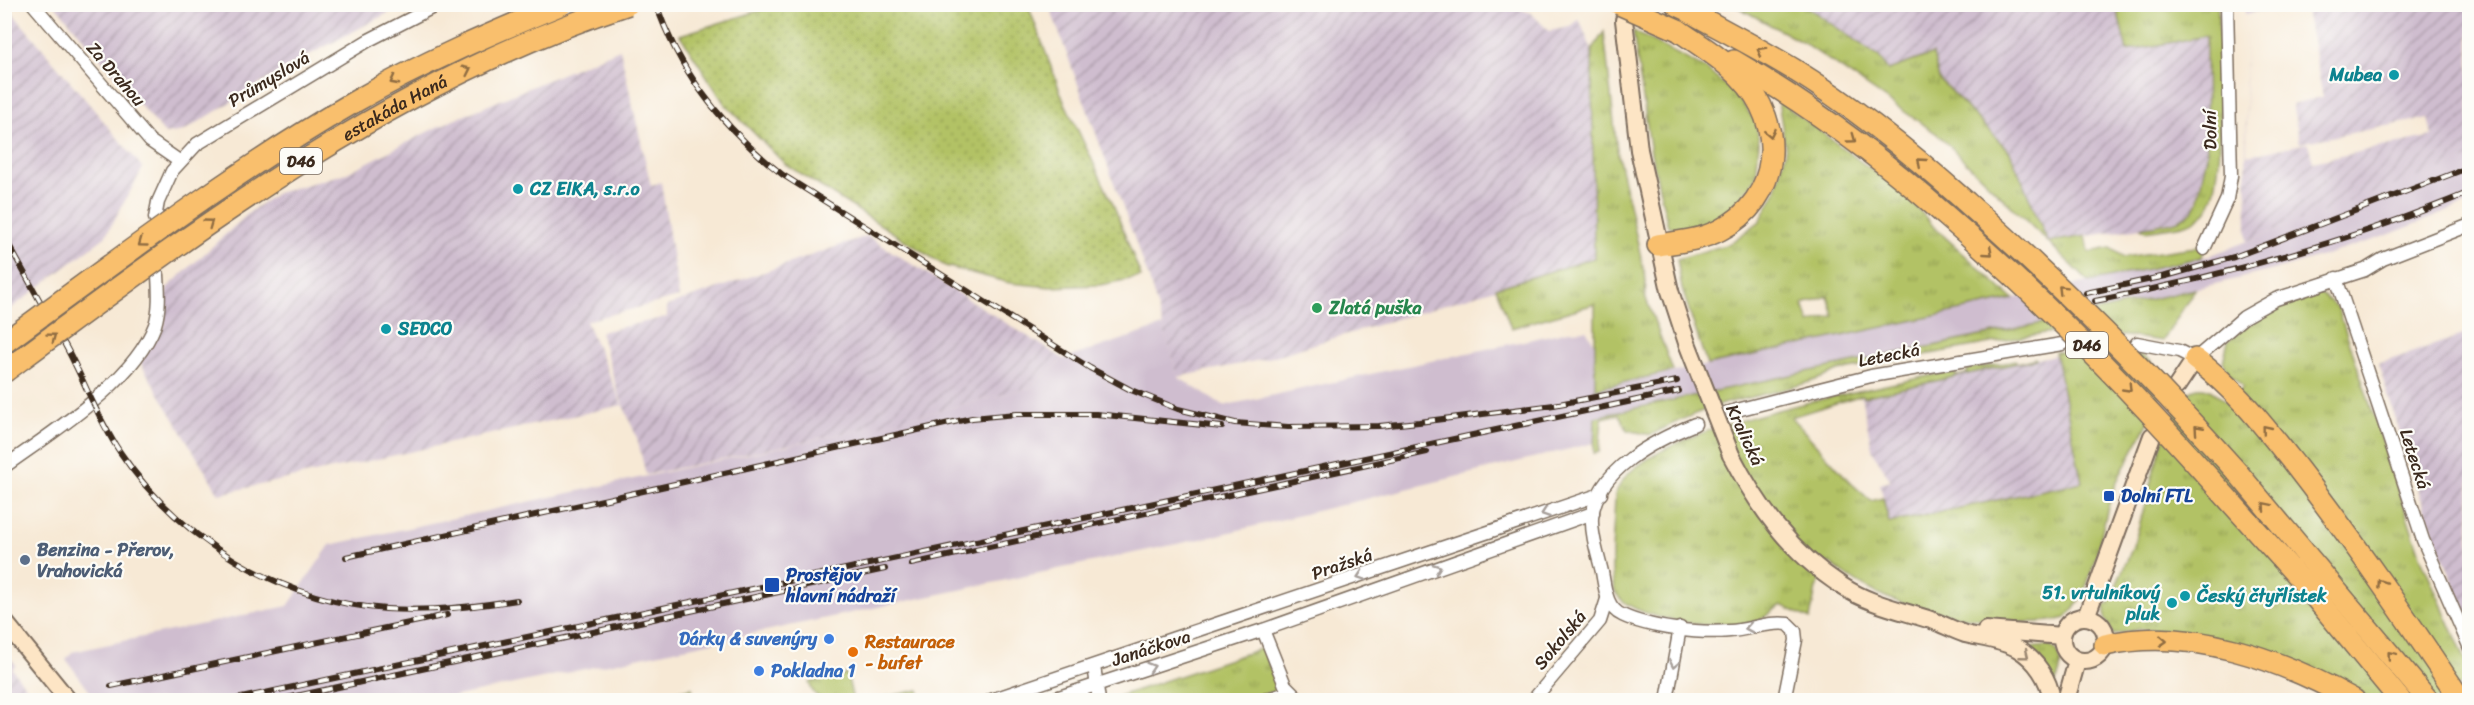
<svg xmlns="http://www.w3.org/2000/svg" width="2474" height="705" font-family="Sriracha,sans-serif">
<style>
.industrial{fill:url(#industrial-furrows)}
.railway{fill:#cfbdcf}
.grass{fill:url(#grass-tufts);stroke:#767642;stroke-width:1.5;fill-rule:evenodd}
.garden{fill:url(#garden-dots);stroke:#767642;stroke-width:1.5}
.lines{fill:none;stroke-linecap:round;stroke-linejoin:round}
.street-casing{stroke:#7d6d5e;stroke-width:15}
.secondary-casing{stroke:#7d6d5e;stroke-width:20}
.highway-casing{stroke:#7d6d5e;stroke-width:24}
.street{stroke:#fff;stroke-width:12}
.secondary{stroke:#fde5c5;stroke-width:16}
.highway{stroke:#f9bf6d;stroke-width:21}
.rail-casing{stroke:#3b2a1e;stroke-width:6}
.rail{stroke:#fdfcf7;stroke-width:4;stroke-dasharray:11;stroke-linecap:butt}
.secondary-bridge-casing{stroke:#7d6d5e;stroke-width:20;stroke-linecap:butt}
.highway-bridge-casing{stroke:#7d6d5e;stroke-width:24;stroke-linecap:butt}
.secondary-bridge{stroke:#fde5c5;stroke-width:16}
.highway-bridge{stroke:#f9bf6d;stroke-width:21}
.oneway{stroke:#906d42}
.oneway2{stroke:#a79f9a}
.oneway3{stroke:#9c8872}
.culture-dot{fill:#0f9aa8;stroke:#fdfcf7;stroke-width:2}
.leisure-dot{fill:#2e9e5b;stroke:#fdfcf7;stroke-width:2}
.transit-dot{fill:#1a4fb4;stroke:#fdfcf7;stroke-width:2}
.service-dot{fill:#5c6f8a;stroke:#fdfcf7;stroke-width:2}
.shop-dot{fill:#3f7fe0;stroke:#fdfcf7;stroke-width:2}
.food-dot{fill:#e8710a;stroke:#fdfcf7;stroke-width:2}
.labels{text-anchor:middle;stroke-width:4.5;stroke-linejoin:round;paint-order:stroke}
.shield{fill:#fdfcf7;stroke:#75695f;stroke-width:1.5}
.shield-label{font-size:16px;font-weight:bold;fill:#3b2a1e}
.street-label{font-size:18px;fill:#3b2a1e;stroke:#fdfcf7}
.culture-label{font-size:18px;font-weight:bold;fill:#0d838f;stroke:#fdfcf7;text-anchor:start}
.leisure-label{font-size:18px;font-weight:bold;fill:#27864d;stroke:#fdfcf7;text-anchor:start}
.transit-label{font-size:18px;font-weight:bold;fill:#164399;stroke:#fdfcf7;text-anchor:start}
.service-label{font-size:18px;font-weight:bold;fill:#4e5e75;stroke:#fdfcf7;text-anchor:start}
.shop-label{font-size:18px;font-weight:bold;fill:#366cbe;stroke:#fdfcf7;text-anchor:end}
.food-label{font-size:18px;font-weight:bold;fill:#c56008;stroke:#fdfcf7;text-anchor:start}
</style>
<defs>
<pattern id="industrial-furrows" width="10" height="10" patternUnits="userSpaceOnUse" patternTransform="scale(1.5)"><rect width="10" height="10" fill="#cfbdcf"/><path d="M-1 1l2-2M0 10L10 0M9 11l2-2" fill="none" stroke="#a99aa7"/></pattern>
<pattern id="grass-tufts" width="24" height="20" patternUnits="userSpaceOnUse" patternTransform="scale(1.5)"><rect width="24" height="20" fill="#b2c265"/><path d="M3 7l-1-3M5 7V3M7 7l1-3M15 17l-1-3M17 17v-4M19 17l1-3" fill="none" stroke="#929e53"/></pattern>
<pattern id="garden-dots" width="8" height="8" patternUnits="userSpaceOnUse" patternTransform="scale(1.5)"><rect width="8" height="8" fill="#b2c265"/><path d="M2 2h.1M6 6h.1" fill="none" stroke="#929e53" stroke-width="1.8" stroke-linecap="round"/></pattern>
</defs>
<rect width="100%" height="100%" fill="#fdfcf7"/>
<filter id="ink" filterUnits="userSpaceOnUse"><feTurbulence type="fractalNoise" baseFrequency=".0167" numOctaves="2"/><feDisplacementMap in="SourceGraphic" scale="12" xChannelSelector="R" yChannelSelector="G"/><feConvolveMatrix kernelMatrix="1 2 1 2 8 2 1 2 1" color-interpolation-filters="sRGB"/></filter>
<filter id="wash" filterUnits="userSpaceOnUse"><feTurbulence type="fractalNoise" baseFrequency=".008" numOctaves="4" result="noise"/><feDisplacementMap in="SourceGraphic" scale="24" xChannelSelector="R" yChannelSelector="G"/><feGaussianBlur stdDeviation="1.35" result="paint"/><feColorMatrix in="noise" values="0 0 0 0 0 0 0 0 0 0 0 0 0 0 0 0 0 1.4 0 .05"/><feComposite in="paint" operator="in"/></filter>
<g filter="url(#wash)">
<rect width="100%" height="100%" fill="#f7e9d5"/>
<g class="industrial">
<path d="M5 4 143 168 105 237 5 313Z"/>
<path d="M1505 4 1531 13 1549 31 1570 27 1579 19 1592 50 1594 259 1265 359 1178 377 1148 276 1049 5Z"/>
<path d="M55 5H403L296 62 184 131 165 134Z"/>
<path d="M1804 5H2205L2207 154 2194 211 2181 219 2141 228 2048 242 2010 152 1939 79 1933 54 1888 70 1879 57Z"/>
<path d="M2245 5H2291L2245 14 2247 155 2308 143 2313 162 2432 136 2428 118 2300 143 2292 104 2323 97 2305 5H2469V159L2247 241Z"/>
<path d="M620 49 651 186 661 182 679 297 586 321 622 405 219 494 140 362 164 326 167 288 250 212 277 193 347 173 437 127Z"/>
<path d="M867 236 1064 359 1029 388 868 428 646 475 637 438 618 393 600 332 667 317V306Z"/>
<path d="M2469 333H2470L2469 622 2424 508 2378 364Z"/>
<path d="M2055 355 2083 482 1889 523 1880 484 1891 481 1873 452 1861 396Z"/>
<path d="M7 654 16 665 12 669 34 697 31 698V700H5V656Z"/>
</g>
<path class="railway" d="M2469 159V203L2380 238 2290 266 2115 308 1595 417 1594 443 1210 537 438 700H96L66 659 72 652 288 606 330 545 868 428 1029 388 1064 359 1163 326 1178 377 1223 406 1569 331 1586 330 1597 347 1596 389 2209 256 2362 197Z"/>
<g class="grass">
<path d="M1734 5H1804L1879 57 1888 70 1933 54 1939 79 2010 152 2048 242 2086 236 2089 252 2110 248 2124 257 2196 247 2204 249 2202 257 2089 282 1937 134 1805 44Z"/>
<path d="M2116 5H2218C2218 44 2231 194 2202 216 2189 227 2162 228 2145 231L2141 228C2160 224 2188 224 2197 204L2207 154 2206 36 2127 51Z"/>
<path d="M1633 31 1706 69 1735 94 1756 122 1759 142 1756 178 1732 207 1710 223 1685 230 1668 226 1651 153Z"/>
<path d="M1604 32 1617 150 1646 280 1645 296 1673 371 1595 389V304L1511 328 1496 288 1594 258 1592 50Z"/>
<path d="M1778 100 1907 196 1933 226 2013 299 1707 365 1682 289 1677 259 1729 244 1760 221 1775 193 1786 152ZM1828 296 1834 316 1809 323 1803 304Z"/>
<path d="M2195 289 2163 341 2089 331 2045 333 1838 371C1804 387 1764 393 1727 403 1700 410 1675 422 1651 435L1627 430 1619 414 1602 418 1599 452 1594 453 1595 417C1795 372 1996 336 2195 289Z"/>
<path d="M2320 293 2338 308 2421 558 2469 668V681L2434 700H2371L2348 687 2161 631 2139 629 2113 635 2105 618V604H2109C2116 582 2128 562 2135 540 2145 510 2165 405 2192 390 2206 382 2218 396 2228 404L2243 387 2229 373 2223 362 2228 341C2252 321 2289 297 2320 293Z"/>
<path d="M2123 349C2141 354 2159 360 2161 382 2164 406 2125 460 2115 486 2099 525 2097 588 2066 618 2022 630 1918 614 1877 593 1860 585 1845 575 1830 563L1816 588 1810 619 1781 605C1773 610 1766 617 1758 621 1730 633 1627 621 1615 591 1608 572 1615 517 1615 494 1619 486 1623 478 1630 472 1672 438 1727 424 1778 410 1836 395 1894 383 1953 371L1957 376 1966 374 1968 369 2016 361 2017 363 2035 358 2036 359 1863 397 1862 395 1791 417 1851 483 1871 501 1883 498 1889 523 2082 482 2055 352Z"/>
<path d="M2049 646C2065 652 2062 671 2055 683L2029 648Z"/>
<path d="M1263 648 1278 690 1245 700H1118L1119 696Z"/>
<path d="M847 674 853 700C832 701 815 705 809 682Z"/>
<path d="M692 688 695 700H654L653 697Z"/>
<path d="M919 690 922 700H872Z"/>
</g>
<path class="garden" d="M778 5H1028L1063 99 1114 206 1141 277 1100 285 1051 287 1010 283 945 266 785 164 724 103 680 35Z"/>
</g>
<g filter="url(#ink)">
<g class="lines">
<defs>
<g id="street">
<path d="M33 4 150 141 179 161"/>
<path d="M155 218 158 202 172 171 197 144 369 40 439 4"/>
<path d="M2204 249 2227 199 2231 176 2227 4"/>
<path d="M2336 278 2423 540 2470 648"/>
<path d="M2137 343 2179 351 2195 359 2244 317 2276 299 2365 270 2383 259 2470 225"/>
<path d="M1725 413 1871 376 2062 344"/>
<path d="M1695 424C1656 440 1596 469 1592 518 1591 535 1598 555 1602 572 1605 588 1606 608 1622 615 1649 628 1700 634 1730 631 1749 630 1769 621 1788 624L1795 631 1796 640 1784 700"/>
<path d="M4 467C52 432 133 383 155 325 160 309 159 292 158 275"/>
<path d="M1263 630 1285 685 1300 700"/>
<path d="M1094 666 1099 700"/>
<path d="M991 700 1601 494"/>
<path d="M1050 700 1263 630 1593 513"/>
<path d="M1265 700 1290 692"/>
<path d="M1533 700 1600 621 1607 599"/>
<path d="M1667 700 1680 628"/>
</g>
<g id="secondary">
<path d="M1624 20 1639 150 1670 291"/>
<path d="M2177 386 2195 359"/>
<path d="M1731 455C1758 507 1791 553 1842 586 1869 604 1900 610 1931 620 1943 624 1953 630 1965 634 1982 638 2003 640 2018 649 2036 660 2049 679 2052 700"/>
<circle cx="2084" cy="639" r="22"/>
<path d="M2086 617 2152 436"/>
<path d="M4 621 68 700"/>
<path d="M1986 630 2062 636"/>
<path d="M2066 700 2077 661"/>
</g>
<g id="highway">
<path d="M1676 4C1715 26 1755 46 1793 69 1855 107 1911 153 1965 201"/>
<path d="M1734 61C1809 105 1879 156 1944 214"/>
<path d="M1658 245C1679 242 1701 240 1720 230 1781 199 1787 124 1740 77 1722 58 1699 45 1678 30"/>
<path d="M2195 359C2234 387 2265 427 2295 465 2354 541 2408 621 2461 700"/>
<path d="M2237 472 2428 700"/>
<path d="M2219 489 2301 580 2400 700"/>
<path d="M2105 645C2189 625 2282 660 2354 700"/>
</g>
</defs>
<use href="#street" class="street-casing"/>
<use href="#secondary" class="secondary-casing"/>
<use href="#highway" class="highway-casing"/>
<use href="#street" class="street"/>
<use href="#secondary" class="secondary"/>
<use href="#highway" class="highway"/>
<defs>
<g id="rail">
<path d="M656 4C680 74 726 131 783 175L1090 368 1131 390 1178 409 1235 423 1288 427 1379 426 1419 422 1554 405 1677 381"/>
<path d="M4 236 41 303"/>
<path d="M2086 293 2166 276 2234 257 2470 167"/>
<path d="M2095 301C2223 276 2349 242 2470 192"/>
<path d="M64 343C84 379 97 418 120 452 179 540 280 601 386 609 430 612 473 607 517 600"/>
<path d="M346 557 972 418 1017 414H1096L1222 427"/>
<path d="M911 564 1427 452"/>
<path d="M111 686 447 615"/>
<path d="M232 700 1679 391"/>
<path d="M278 700 885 569"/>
</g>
</defs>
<use href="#rail" class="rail-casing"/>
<use href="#rail" class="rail"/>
<defs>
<path id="secondary-bridge" d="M1670 291 1687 343 1731 455"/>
<g id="highway-bridge">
<path d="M1619 4 1678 30"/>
<path d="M1965 201C2062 286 2151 376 2237 472"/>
<path d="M1944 214C2043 299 2132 391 2219 489"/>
<path d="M4 343C119 259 233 172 356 101 422 63 492 33 562 4"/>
<path id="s1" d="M4 372C201 226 393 81 628 4"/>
</g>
</defs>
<use href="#secondary-bridge" class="secondary-bridge-casing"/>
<use href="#highway-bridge" class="highway-bridge-casing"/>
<use href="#secondary-bridge" class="secondary-bridge"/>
<use href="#highway-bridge" class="highway-bridge"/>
</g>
<defs><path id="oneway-chevron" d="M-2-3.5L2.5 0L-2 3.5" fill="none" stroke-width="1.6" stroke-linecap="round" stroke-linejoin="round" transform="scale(1.5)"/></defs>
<g class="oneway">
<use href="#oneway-chevron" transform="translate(1761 51) rotate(-151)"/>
<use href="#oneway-chevron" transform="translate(467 70) rotate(-26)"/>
<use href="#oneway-chevron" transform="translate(394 81) rotate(152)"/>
<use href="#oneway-chevron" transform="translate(1770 133) rotate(79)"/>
<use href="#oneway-chevron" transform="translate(1852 139) rotate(36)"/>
<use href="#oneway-chevron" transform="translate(1921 162) rotate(-139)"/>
<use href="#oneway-chevron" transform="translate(209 223) rotate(-36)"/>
<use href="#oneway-chevron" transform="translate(142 243) rotate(144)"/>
<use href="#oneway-chevron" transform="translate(1989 252) rotate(41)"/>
<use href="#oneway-chevron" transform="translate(2062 289) rotate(-135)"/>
<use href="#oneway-chevron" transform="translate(52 337) rotate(-37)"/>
<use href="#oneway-chevron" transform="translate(2128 388) rotate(46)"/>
<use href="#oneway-chevron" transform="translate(2198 429) rotate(-132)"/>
<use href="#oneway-chevron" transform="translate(2266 429) rotate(-129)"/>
<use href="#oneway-chevron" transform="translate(2266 506) rotate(-131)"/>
<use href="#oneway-chevron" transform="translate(2381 583) rotate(-124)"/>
<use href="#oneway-chevron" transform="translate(2163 641) rotate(3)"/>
<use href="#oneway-chevron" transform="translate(2391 655) rotate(-130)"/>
</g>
<g class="oneway2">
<use href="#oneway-chevron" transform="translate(1545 513) rotate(161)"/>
<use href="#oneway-chevron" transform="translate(1437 568) rotate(-20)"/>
<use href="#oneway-chevron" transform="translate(1361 576) rotate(161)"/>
<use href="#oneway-chevron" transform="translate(1749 628) rotate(170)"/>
<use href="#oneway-chevron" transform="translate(1674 664) rotate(101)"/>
<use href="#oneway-chevron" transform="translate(1151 667) rotate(-18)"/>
</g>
<use class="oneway3" href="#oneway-chevron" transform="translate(2025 655) rotate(39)"/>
</g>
<g class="culture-dot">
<circle cx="2394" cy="75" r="6"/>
<circle cx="518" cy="189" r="6"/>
<circle cx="386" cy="329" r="6"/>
<circle cx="2185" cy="596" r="6"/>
<circle cx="2172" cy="603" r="6"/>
</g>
<circle class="leisure-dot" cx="1317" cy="308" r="6"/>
<g class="transit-dot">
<rect x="2103" y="490" width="12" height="12" rx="3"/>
<rect x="764" y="577" width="16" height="16" rx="3"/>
</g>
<circle class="service-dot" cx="25" cy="560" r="6"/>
<g class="shop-dot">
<circle cx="829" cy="639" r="6"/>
<circle cx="759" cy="671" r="6"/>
</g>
<circle class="food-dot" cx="853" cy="652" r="6"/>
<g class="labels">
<g class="shield">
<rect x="280" y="148" width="42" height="26" rx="4.5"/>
<rect x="2066" y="332" width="42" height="26" rx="4.5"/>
</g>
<g class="shield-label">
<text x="301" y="167">D46</text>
<text x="2087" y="351">D46</text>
</g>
<g class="street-label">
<text transform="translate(116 74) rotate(49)" y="6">Za Drahou</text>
<text transform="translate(269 79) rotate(-31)" y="6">Průmyslová</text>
<text dy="6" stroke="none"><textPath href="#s1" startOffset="472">estakáda Haná</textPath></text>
<text transform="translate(2210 130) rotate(-91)" y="6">Dolní</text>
<text transform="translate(1889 355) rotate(-11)" y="6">Letecká</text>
<text transform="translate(1745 435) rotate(65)" y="6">Kralická</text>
<text transform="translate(2415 459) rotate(72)" y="6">Letecká</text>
<text transform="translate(1342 564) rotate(-19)" y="6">Pražská</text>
<text transform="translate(1560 640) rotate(-50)" y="6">Sokolská</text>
<text transform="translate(1151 648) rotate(-18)" y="6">Janáčkova</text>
</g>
<g class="culture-label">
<text x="2382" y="81" text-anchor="end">Mubea</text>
<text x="530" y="195">CZ EIKA, s.r.o</text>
<text x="398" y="335">SEDCO</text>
<text x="2160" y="599" text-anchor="end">51. vrtulníkový<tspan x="2160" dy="21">pluk</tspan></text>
<text x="2197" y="602">Český čtyřlístek</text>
</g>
<g class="leisure-label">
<text x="1329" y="314">Zlatá puška</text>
</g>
<g class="transit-label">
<text x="2121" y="502">Dolní FTL</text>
<text x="786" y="581">Prostějov<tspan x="786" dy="21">hlavní nádraží</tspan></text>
</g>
<g class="service-label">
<text x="37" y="556">Benzina - Přerov,<tspan x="37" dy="21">Vrahovická</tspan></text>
</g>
<g class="shop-label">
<text x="817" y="645">Dárky &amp; suvenýry</text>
<text x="771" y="677" text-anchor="start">Pokladna 1</text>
</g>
<g class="food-label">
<text x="865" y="648">Restaurace<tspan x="865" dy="21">- bufet</tspan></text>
</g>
</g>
<rect width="2474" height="705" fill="none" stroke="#fdfcf7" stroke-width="24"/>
</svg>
